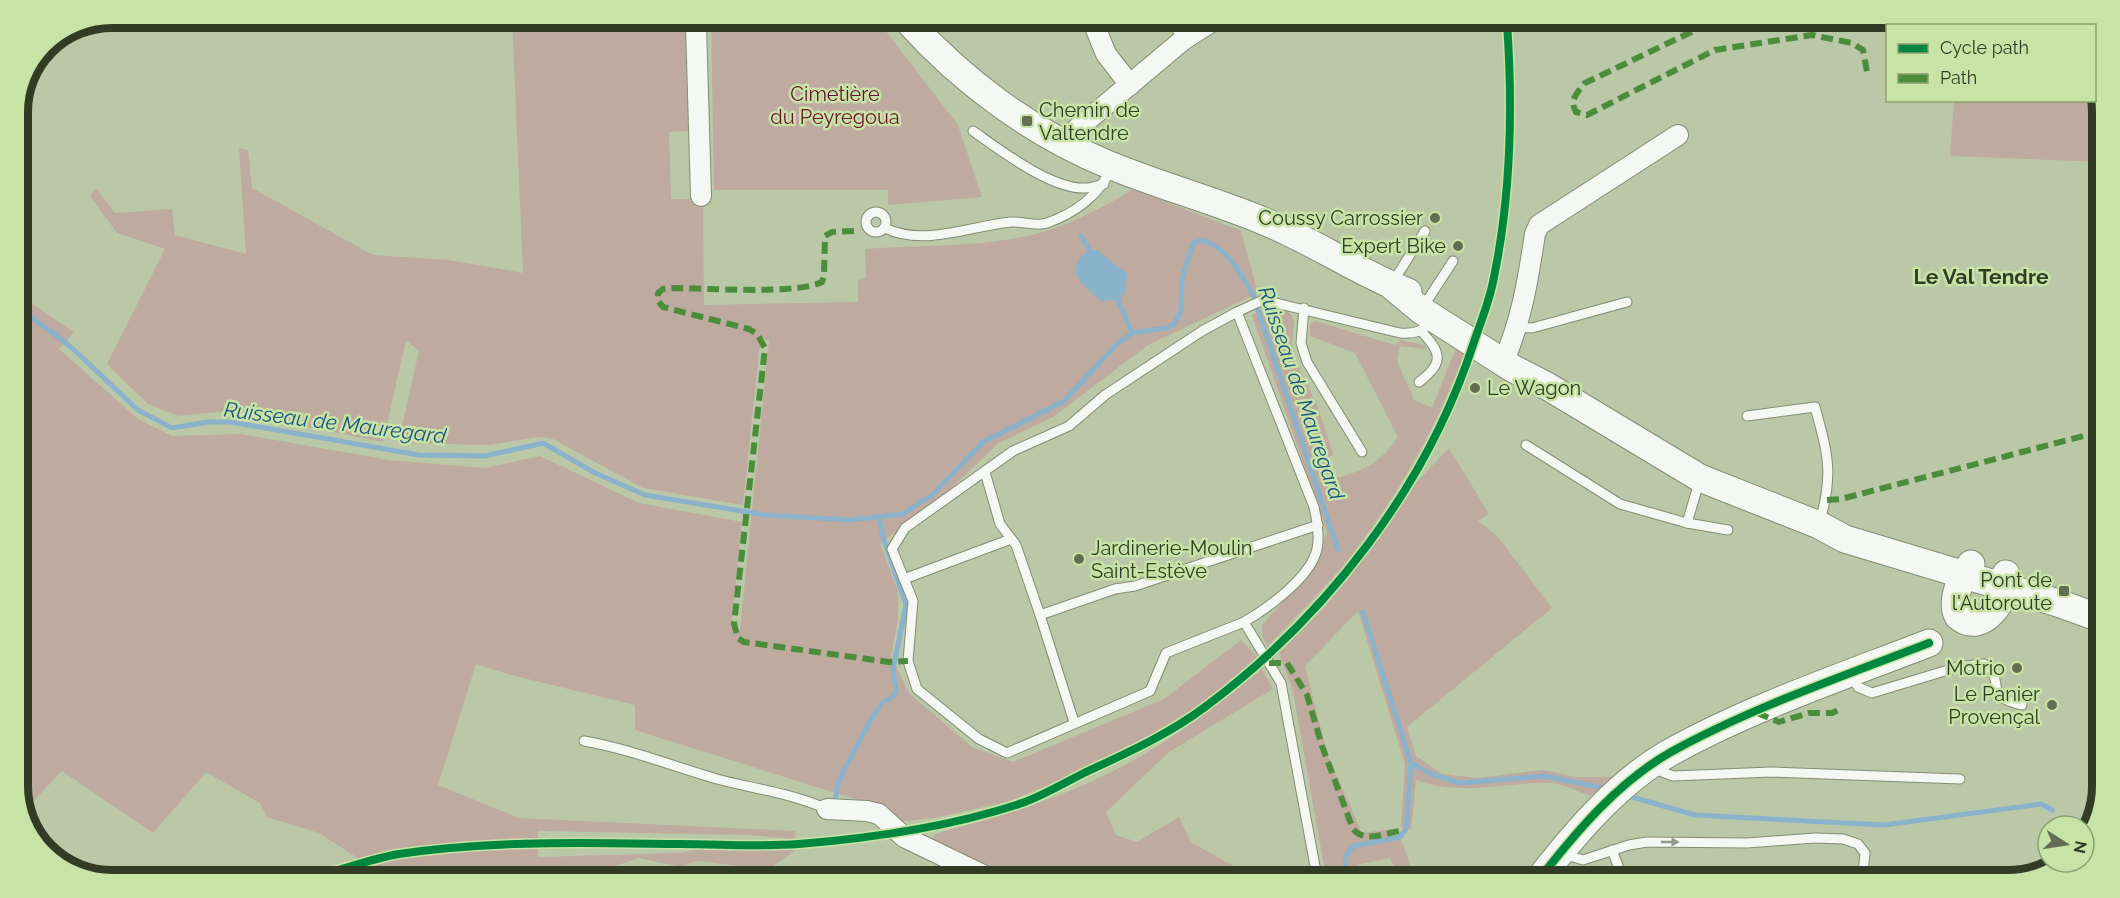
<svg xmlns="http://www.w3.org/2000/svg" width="2120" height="898" font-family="Raleway,sans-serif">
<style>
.green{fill:#bfaaa0}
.water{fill:#8ab2ca}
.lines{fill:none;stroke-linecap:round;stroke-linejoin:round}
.stream{stroke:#8ab2ca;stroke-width:5}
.lane-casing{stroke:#828d73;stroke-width:11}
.street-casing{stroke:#828d73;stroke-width:22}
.secondary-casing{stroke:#828d73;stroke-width:29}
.lane{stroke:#f5f7f2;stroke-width:9}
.street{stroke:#f5f7f2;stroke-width:20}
.secondary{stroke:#f5f7f2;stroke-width:27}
.quiet{stroke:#4b8d3b;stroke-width:6;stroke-dasharray:12 6;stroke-linecap:butt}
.cycleway-casing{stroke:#c8e3a6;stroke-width:11}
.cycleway{stroke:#00873e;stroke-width:8}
.oneway{fill:#949a8b}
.poi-dot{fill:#626d52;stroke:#c8e3a6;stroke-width:2}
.labels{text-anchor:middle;stroke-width:5;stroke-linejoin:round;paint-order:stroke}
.park-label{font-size:20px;fill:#69122e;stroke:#c8e3a6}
.poi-label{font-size:20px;fill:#323c24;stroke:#c8e3a6;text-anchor:end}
.neighbourhood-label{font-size:21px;font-weight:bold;fill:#323c24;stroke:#c8e3a6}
.water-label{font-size:21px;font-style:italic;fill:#1a5381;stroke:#c8e3a6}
.rim{fill:none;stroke:#323c24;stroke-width:8}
</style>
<rect width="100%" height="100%" fill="#bac8a7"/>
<g class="green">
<path d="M512 19 689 20 692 131 669 132 671 199H703L704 305 858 302V280L866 277 865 249C923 245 987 248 1043 232 1073 223 1106 206 1133 189L1241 231 1258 293 1148 345 1053 417 999 443 943 496 880 544 898 591V620L891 656 909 693 972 747 1013 762 1164 699 1241 640 1257 657 1205 702 1138 742 1075 774 1007 802 933 818 897 822 880 807 635 730V705L515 676 476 664 438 785 519 818 796 831 794 839 749 835 538 831V857L680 853 699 849 796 850 769 869 695 861 681 867 639 858 612 867 579 870 574 875 408 874 373 868 319 833 267 817 260 803 206 772 153 833 62 771 25 810 18 792V294L74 332 59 349 138 419 172 436 241 434 389 460 485 468 540 456 639 503 742 522 731 627 740 630 769 340H763L759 351 743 505 643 488 553 439 538 437 488 445 398 443 419 351 406 340 383 442 228 411 178 416 148 404 107 364 165 249 117 233 90 196 96 188 115 213 172 209 175 235 246 254 239 148 248 150 252 188 373 255 449 260 523 273Z"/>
<path d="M711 20 878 21 958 125 982 197 888 205V190H714Z"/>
<path d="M2095 85 2102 107 2101 162 1950 156 1954 101 2094 100Z"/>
<path d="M1271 307 1284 309 1291 314 1294 323 1292 343 1295 361 1318 407 1333 454 1324 461 1335 478C1365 471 1380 463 1398 437L1355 353 1310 336V324L1315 321 1395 345 1400 340 1425 345V349L1400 346 1397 361 1414 400 1432 408 1456 348 1465 351C1438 425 1398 496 1349 558 1325 589 1295 617 1268 646L1263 638 1262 625 1317 561 1327 532 1252 315Z"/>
<path d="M1449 448 1489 514 1478 521 1498 537 1552 608 1407 727 1416 756 1442 774 1478 778 1543 770 1576 777H1619L1590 796C1578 792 1563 783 1550 783 1503 782 1462 797 1416 780L1411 829 1401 827 1405 764 1358 611 1305 666 1328 756 1362 833 1392 829 1402 842 1415 878H1400L1390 858 1357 865 1356 878 1326 877 1293 692 1279 653 1324 608 1370 551 1413 486Z"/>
<path d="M1262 669 1273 689 1169 752 1106 812 1116 835 1137 842 1179 817 1191 842 1237 868 1310 869V877L998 876 931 841 935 834C992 818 1050 802 1103 776 1161 749 1213 709 1262 669Z"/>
</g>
<path class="water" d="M1089 250H1097L1127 274 1125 293 1119 300 1101 301C1082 283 1061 272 1089 250Z"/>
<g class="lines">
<g class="stream">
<path d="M1081 236 1093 256"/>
<path d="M1116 294 1132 333"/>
<path d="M18 307 71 347 138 410 172 428 208 422H231L419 455 485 456 543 443 595 473 645 495 766 515 851 520 903 514 932 495 983 442 1064 401 1117 344 1132 333 1167 328 1174 324 1181 311 1182 279 1193 243 1202 240C1228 248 1240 273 1253 295L1338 550"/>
<path d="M1363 612 1411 763 1431 774 1460 783 1544 776 1608 789"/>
<path d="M1625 795 1695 815 1884 825 2041 804 2052 810"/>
<path d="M835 799 839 780 871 719 883 702 894 695 896 690 893 670 906 605 883 537 879 517"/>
<path d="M1345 878 1346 855 1354 846 1400 837 1406 829 1411 763"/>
</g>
<defs>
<g id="lane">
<path d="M1173 22 1183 40"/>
<path d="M973 131C1000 150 1052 190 1086 188 1092 188 1099 185 1104 184"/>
<circle cx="876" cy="222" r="10"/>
<path d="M885 228C924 247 970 226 1011 222 1023 221 1035 227 1047 223 1075 213 1100 195 1111 168"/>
<path d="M1393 282 1425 231"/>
<path d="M1423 307 1453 261"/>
<path d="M1304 308 1301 343 1307 362 1362 452"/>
<path d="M1237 312 1263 300 1400 333C1414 334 1424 332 1431 319"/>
<path d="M1518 327 1532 328 1627 302"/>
<path d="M1419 382C1445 363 1441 352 1421 331"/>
<path d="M1747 416 1815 407C1828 454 1834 475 1819 524"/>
<path d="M1526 445 1620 504 1687 523 1700 479"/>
<path d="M985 472 1000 524 1016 545 1040 615 1115 589 1135 586 1318 525"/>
<path d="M1687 523 1728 530"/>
<path d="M904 579 1011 539"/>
<path d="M1040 615 1074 722"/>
<path d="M1244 622C1268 608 1311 577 1317 549 1320 535 1317 520 1314 507L1237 312 1202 331 1105 395 1069 426 1013 451 905 528 892 549 913 601 908 661 917 689 979 739 1007 753 1150 691 1166 653 1244 622 1281 683 1317 877"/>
<path d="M1851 676 1858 687 1872 693 1958 667 1984 664C2008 680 1980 696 2022 705"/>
<path d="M584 741C630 749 672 766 717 779 755 789 791 793 827 809"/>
<path d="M1652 768 1673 776 1771 772 1960 779"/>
<path d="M1612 850 1623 879"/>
<path d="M1563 854 1583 860 1629 845 1647 842 1747 843 1815 838 1843 839 1858 844 1865 853 1863 873 1857 879"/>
<path d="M1375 876 1376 878"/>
</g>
<g id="street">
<path d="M1093 22 1106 54 1130 85"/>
<path d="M696 25 701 196"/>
<path d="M1065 143 1072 133 1183 40 1211 22"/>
<path d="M1503 363C1522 319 1528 280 1535 234L1539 225 1678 135"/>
<path d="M827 809 867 811 879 814 904 837 985 876"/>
</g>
<g id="secondary">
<path d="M908 21C962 81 1032 133 1107 164 1157 185 1210 199 1261 220 1312 240 1357 272 1408 292"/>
<path d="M1392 286 1421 310 1512 368 1547 386 1700 478 1819 525 1845 539 2058 603 2097 617"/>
<path d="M1971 564C1961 576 1950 602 1958 616 1983 638 2009 597 2006 574"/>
<path d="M1540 878C1577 831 1618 782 1671 752 1750 708 1844 676 1929 643"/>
</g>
</defs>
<use href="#lane" class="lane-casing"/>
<use href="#street" class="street-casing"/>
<use href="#secondary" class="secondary-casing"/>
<use href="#lane" class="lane"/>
<use href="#street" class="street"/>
<use href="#secondary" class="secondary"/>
<g class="quiet">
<path d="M1708 24 1585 83C1577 93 1569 100 1576 112L1587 115 1715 50 1812 35 1852 43 1863 50 1867 72"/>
<path d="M1927 25 1929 26"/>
<path d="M854 231 832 232 825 236 824 276 822 282C797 295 706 288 674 288L663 289 658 293V301L663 307 749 329 757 334 765 348 734 624 738 638 744 642 889 662 908 661"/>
<path d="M1827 500 1841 499 2099 432"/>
<path d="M1269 663H1287L1307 695 1322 746 1353 829C1365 843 1383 834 1399 831"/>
<path d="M1757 713 1779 722 1809 713H1832L1840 709"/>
</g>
<defs>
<g id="cycleway">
<path d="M325 874C350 867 375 858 399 854 492 840 587 843 680 844 719 844 760 847 799 844 873 838 955 826 1025 802 1046 794 1066 782 1086 772 1127 753 1169 734 1205 707 1327 616 1427 487 1474 342 1481 321 1490 300 1494 277 1511 194 1513 108 1507 23"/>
<path d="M1540 878C1577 831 1618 782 1671 752 1750 708 1844 676 1929 643"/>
</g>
</defs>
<use href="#cycleway" class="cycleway-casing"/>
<use href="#cycleway" class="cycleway"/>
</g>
<defs><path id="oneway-solid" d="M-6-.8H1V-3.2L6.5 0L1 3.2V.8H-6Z" transform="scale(1.5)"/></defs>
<use class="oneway" href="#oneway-solid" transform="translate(1670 842)"/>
<g class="poi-dot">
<rect x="1021" y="115" width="12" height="12" rx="3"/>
<circle cx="1435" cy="218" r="6"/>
<circle cx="1458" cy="246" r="6"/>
<circle cx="1475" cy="388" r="6"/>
<circle cx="1079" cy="559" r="6"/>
<rect x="2058" y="585" width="12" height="12" rx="3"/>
<circle cx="2017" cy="668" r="6"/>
<circle cx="2052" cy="705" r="6"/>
</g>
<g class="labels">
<g class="park-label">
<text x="835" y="101">Cimetière<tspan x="835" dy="23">du Peyregoua</tspan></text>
</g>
<g class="poi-label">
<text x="1039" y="117" text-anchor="start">Chemin de<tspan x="1039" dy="23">Valtendre</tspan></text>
<text x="1423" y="225">Coussy Carrossier</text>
<text x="1446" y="253">Expert Bike</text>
<text x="1487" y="395" text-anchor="start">Le Wagon</text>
<text x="1091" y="555" text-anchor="start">Jardinerie-Moulin<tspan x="1091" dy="23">Saint-Estève</tspan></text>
<text x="2052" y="587">Pont de<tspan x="2052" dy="23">l'Autoroute</tspan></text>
<text x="2005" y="675">Motrio</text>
<text x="2040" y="701">Le Panier<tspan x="2040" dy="23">Provençal</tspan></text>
</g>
<g class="neighbourhood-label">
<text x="1981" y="284">Le Val Tendre</text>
</g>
<g class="water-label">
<text transform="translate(1301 393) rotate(71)" y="7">Ruisseau de Mauregard</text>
<text transform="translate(335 423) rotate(7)" y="7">Ruisseau de Mauregard</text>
</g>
</g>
<path d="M0 0H2120V898H0ZM112 28H2008A84 84 0 0 1 2092 112V786A84 84 0 0 1 2008 870H112A84 84 0 0 1 28 786V112A84 84 0 0 1 112 28Z" fill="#c8e3a6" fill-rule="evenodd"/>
<path class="rim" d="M112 28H2008A84 84 0 0 1 2092 112V786A84 84 0 0 1 2008 870H112A84 84 0 0 1 28 786V112A84 84 0 0 1 112 28Z"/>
<rect x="1886" y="24" width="210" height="78" fill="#c8e3a6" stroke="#8ca072" stroke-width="1.5"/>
<rect x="1898" y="44" width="30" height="9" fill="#00873e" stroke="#8ca072" stroke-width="1.5"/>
<text x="1940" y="54" font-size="18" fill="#323c24">Cycle path</text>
<rect x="1898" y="74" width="30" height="9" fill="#4b8d3b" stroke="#8ca072" stroke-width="1.5"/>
<text x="1940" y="84" font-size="18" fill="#323c24">Path</text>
<g transform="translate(2066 844) rotate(102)"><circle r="28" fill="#c8e3a6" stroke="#8ca072" stroke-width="1.5"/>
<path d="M0-4.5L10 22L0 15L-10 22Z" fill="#626d52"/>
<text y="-9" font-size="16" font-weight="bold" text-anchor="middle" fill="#323c24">N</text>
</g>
</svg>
